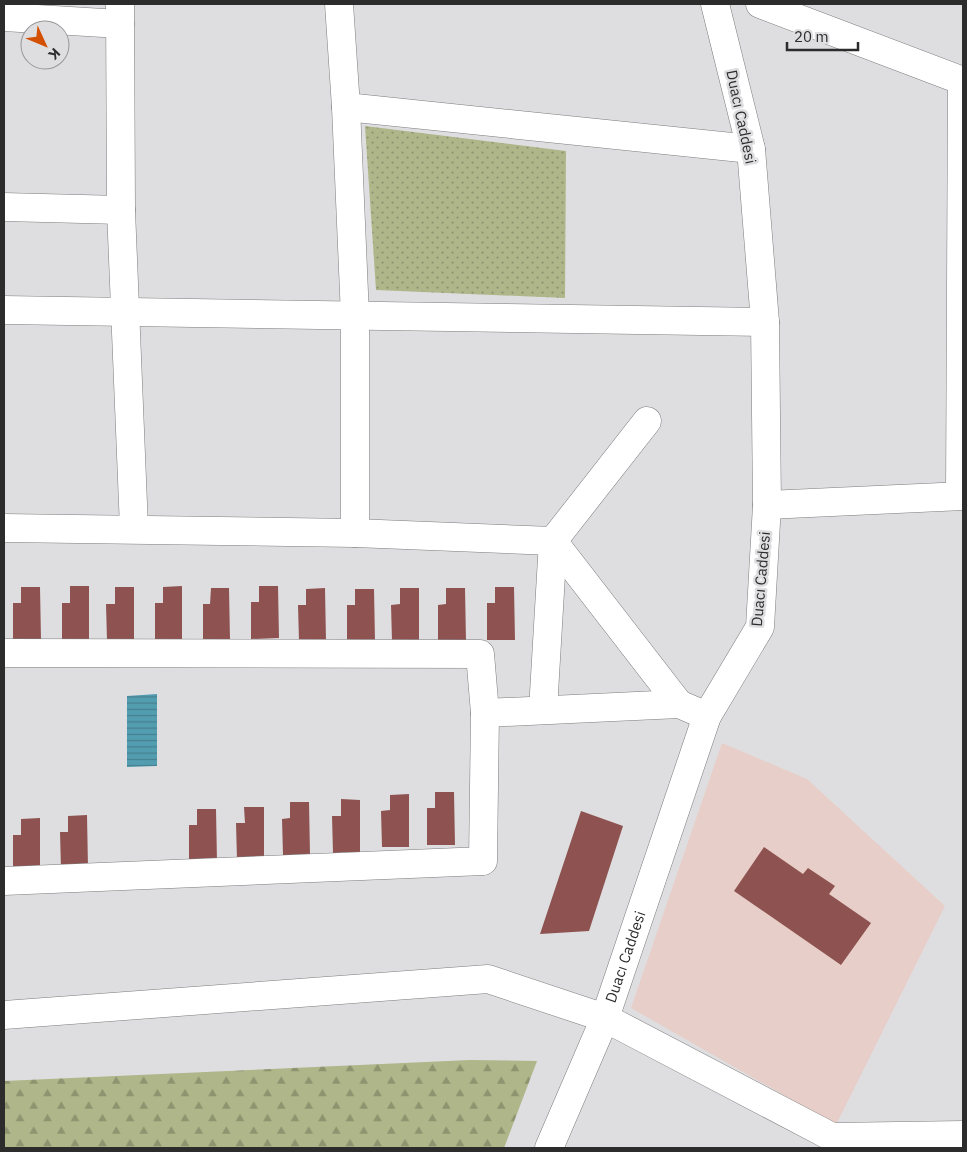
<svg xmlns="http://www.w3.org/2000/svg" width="967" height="1152" font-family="'IBM Plex Sans',sans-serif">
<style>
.education{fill:#e8cec8}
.forest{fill:url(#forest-firs)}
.park{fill:url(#park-dots)}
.water{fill:url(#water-rules)}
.building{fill:#8e5350}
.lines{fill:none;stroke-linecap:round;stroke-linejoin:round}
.minor-casing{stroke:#7c7c7e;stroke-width:29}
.minor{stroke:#fff;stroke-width:28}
.labels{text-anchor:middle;stroke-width:5;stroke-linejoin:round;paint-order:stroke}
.street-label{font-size:15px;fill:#2c2c2d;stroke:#dedee0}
</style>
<defs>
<pattern id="forest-firs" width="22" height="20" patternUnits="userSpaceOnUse" patternTransform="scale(1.25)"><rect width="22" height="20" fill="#afb689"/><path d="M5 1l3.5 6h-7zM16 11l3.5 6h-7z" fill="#8f9470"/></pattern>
<pattern id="park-dots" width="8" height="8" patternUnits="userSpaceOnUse" patternTransform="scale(1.25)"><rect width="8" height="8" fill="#afb689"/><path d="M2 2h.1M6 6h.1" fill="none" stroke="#8f9470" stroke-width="1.8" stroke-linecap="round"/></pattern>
<pattern id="water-rules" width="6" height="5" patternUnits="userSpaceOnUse" patternTransform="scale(1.25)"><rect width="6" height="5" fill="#539db1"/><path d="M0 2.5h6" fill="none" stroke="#458090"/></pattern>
</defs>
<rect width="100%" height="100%" fill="#dedee0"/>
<path class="education" d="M722 743 807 779 945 906 836 1125 631 1008Z"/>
<path class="forest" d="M470 1060 537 1061 504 1148H4V1081Z"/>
<path class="park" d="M365 126 566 151 565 298 376 290Z"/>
<path class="water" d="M157 694V766L127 767V696Z"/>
<g class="building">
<path d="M70 586H89V639H62V603H70Z"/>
<path d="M182 586V639L155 640V603H163V587Z"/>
<path d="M259 586H278L279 638 251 639V602H259Z"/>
<path d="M21 587H40L41 640H13V603H21Z"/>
<path d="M115 587H134V640L107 641 106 604H115Z"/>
<path d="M495 587H514L515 640H487V603H495Z"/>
<path d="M211 588H229L230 640 203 641V604H210Z"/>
<path d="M325 588 326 641H299L298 605H306V589Z"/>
<path d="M400 588H419V641H392L391 605 400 604Z"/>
<path d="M446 588H465L466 641H438V605L446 604Z"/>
<path d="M355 589H374L375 641H347V605H355Z"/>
<path d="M435 792H454L455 845H427V808H435Z"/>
<path d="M409 794V847H382L381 811 390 810V795Z"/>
<path d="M341 799 360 800V852L333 853 332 816H341Z"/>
<path d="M290 802H309L310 855H283L282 819 290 818Z"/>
<path d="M244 807H264V859L237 860 236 823H245Z"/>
<path d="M197 809H216L217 862H189V825H197Z"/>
<path d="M581 811 623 826 589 931 540 934Z"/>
<path d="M87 815 88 868 61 869 60 832H68V816Z"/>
<path d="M40 818V871H13V835H21V819Z"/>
<path d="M764 847 803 874 808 868 835 886 829 894 871 923 841 965 734 891Z"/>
</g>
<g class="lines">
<defs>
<g id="minor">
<path d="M120 4 121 210 134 528"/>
<path d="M339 4 346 107 355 316V533"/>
<path d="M760 4 963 81"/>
<path d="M4 17 120 24"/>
<path d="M346 107 751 149"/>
<path d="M4 207 121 210"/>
<path d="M4 310 765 322"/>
<path d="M960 495 962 81"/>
<path d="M767 505 963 496"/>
<path d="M4 528 355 533 553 541 679 704 707 716"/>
<path d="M4 653 480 654 485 713 483 861 4 881"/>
<path d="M543 710 553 541 647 421"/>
<path d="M485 713 679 704"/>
<path d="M4 1015 488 979 605 1018 832 1137 963 1135"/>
<path id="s1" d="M549 1148 605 1018 707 716 760 627 767 505 765 322 751 149 715 4"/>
</g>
</defs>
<use href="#minor" class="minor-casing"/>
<use href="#minor" class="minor"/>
</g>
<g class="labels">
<g class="street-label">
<text transform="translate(741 117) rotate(78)" y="5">Duacı Caddesi</text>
<text transform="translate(761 579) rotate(-85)" y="5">Duacı Caddesi</text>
<text dy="5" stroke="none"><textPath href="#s1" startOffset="206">Duacı Caddesi</textPath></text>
</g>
</g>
<rect width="967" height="1152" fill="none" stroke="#2c2c2d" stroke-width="10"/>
<g transform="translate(45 45) rotate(134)"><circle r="24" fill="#dedee0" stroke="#979798"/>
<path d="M0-4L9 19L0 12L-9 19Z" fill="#d34f02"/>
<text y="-8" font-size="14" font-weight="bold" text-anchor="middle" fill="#2c2c2d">K</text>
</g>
<path d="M787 42v8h71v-8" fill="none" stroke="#2c2c2d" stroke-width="2.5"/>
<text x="794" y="42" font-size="15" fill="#2c2c2d" stroke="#dedee0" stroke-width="4" paint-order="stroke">20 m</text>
</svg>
